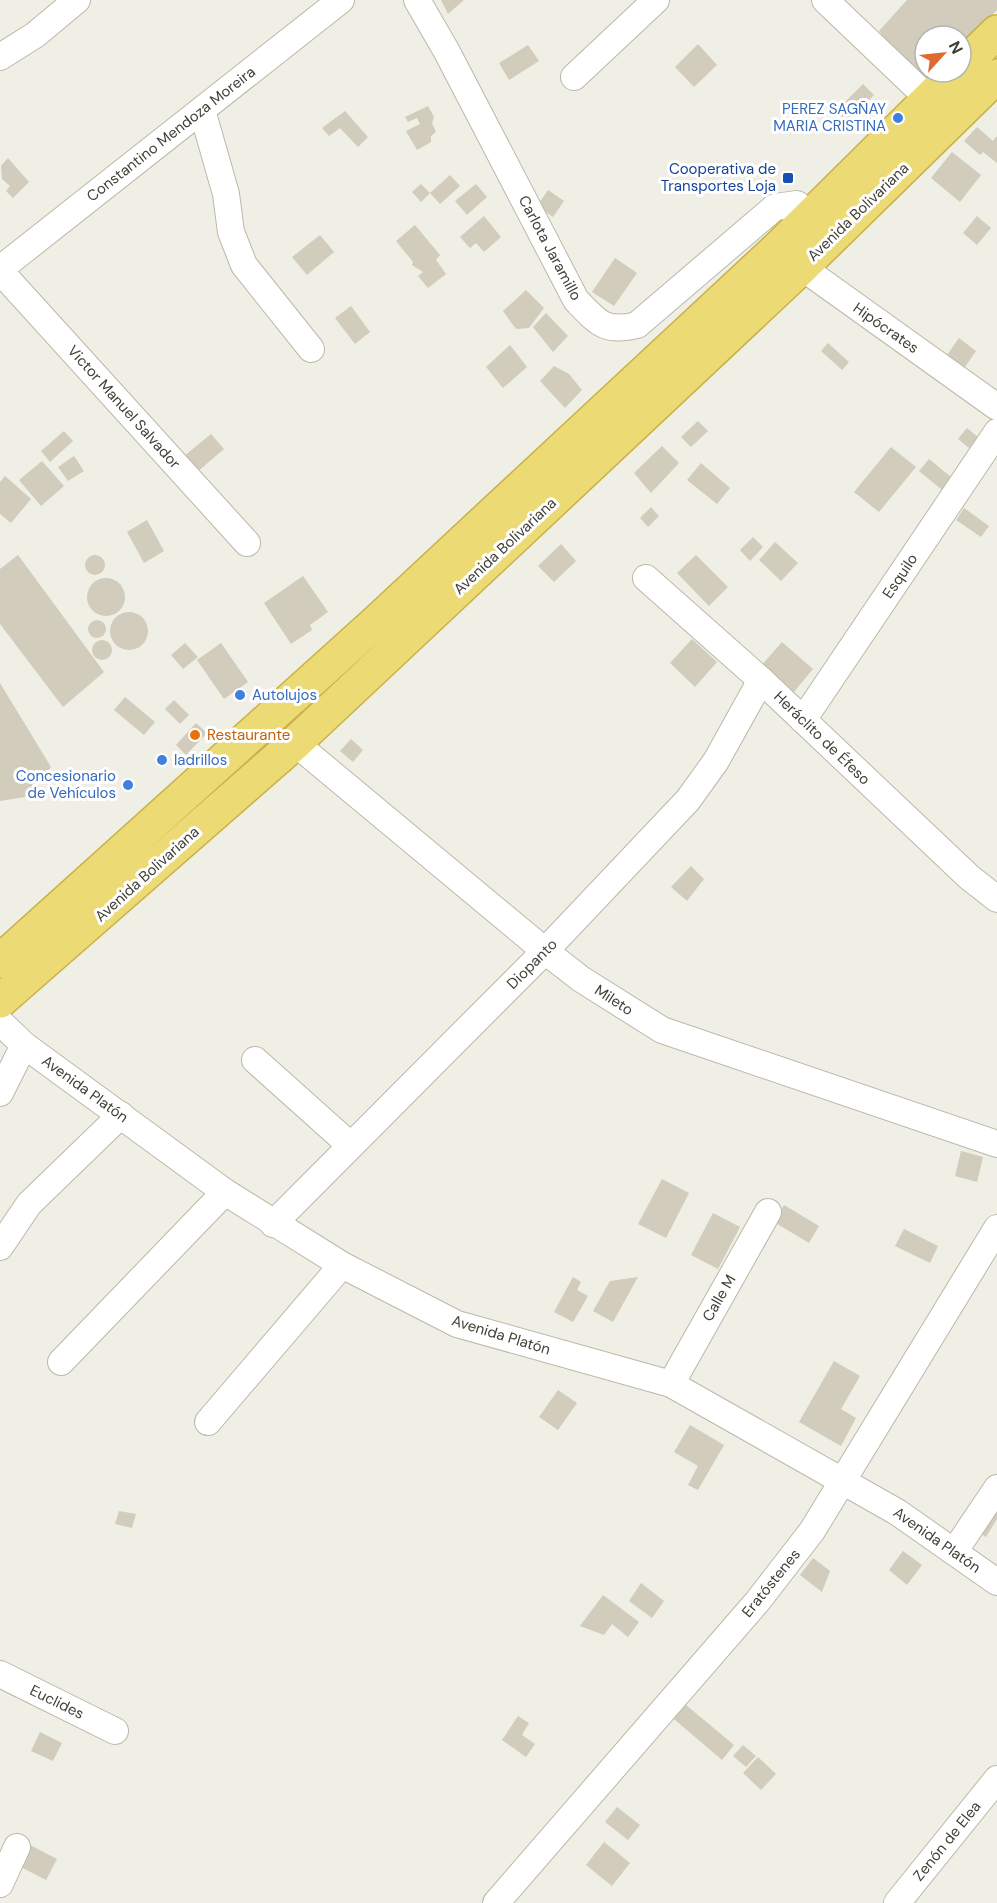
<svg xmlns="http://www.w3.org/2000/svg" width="997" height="1903" font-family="'DM Sans',sans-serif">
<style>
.building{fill:#d1ccbc}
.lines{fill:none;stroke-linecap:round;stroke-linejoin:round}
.minor-casing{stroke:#bbb8a9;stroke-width:28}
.highway-casing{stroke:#c9b146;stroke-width:36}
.minor{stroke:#fff;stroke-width:26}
.highway{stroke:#ecda75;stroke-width:33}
.shop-dot{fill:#3f7fe0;stroke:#fff;stroke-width:2}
.transit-dot{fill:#1a4fb4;stroke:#fff;stroke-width:2}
.food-dot{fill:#e8710a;stroke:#fff;stroke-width:2}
.labels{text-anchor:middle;stroke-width:6;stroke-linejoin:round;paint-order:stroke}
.shop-label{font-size:15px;fill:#366cbe;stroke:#fff;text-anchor:end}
.street-label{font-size:15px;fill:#424036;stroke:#fff}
.transit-label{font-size:15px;fill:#164399;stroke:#fff;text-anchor:end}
.food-label{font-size:15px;fill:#c56008;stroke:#fff;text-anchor:start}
</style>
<rect width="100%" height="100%" fill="#f0efe5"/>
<g class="building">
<path d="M441 0H464L448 14Z"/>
<path d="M907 0H997V10L961 46V36H925V72H936L925 83 879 31Z"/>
<path d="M698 44 717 65 694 87 675 67Z"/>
<path d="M528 45 539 61 509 80 499 63Z"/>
<path d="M863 84 874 95 847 122 836 111Z"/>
<path d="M428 106 434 117 432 123 436 132 431 136V142L417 150 406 131 420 124 417 118 408 122 405 117Z"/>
<path d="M345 111 368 137 358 147 340 128 329 136 322 128Z"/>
<path d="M977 127 993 141 997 136V163L983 152 980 155 964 141Z"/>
<path d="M952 152 981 175 960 202 931 178Z"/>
<path d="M8 158 29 182 13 198 6 191 10 186 2 179 1 166Z"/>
<path d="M450 175 460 186 440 204 430 193 421 202 412 192 421 184 430 193Z"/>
<path d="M476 184 487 197 467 215 455 201Z"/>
<path d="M548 190 564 201 553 217 537 206Z"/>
<path d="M484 216 501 237 484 252 476 243 470 248 460 237Z"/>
<path d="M977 216 991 228 977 245 963 233Z"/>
<path d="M415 225 440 255 436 260 446 274 428 288 418 276 423 272 412 265 413 262 396 241Z"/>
<path d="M320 235 334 252 307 275 292 257Z"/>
<path d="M615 258 637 273 614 306 592 292Z"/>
<path d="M526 290 544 308 529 328 516 329 503 311Z"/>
<path d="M351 306 370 332 355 344 335 318Z"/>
<path d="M546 313 568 336 553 352 533 327Z"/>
<path d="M959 338 976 351 965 367 947 355Z"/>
<path d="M828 343 849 362 842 370 821 351Z"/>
<path d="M510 345 527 367 503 388 486 367Z"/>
<path d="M554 366 569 374 582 390 565 408 540 381Z"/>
<path d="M698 421 708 431 691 447 681 437Z"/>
<path d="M967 428 978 437 969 448 958 439Z"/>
<path d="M64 431 73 441 50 462 41 451Z"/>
<path d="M211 434 224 449 196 473 183 457Z"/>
<path d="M662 446 679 463 651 493 634 473Z"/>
<path d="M891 447 916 467 879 512 854 492Z"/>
<path d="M74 456 84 471 68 481 58 467Z"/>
<path d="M929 459 957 482 947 494 919 471Z"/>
<path d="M42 461 64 486 41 506 19 480Z"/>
<path d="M701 463 730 488 717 504 687 480Z"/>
<path d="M5 476 31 499 11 523 0 514V482Z"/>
<path d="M651 507 659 516 648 527 640 518Z"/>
<path d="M964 508 989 526 981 537 956 520Z"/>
<path d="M147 520 164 551 144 563 127 532Z"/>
<path d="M753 537 763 547 750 561 740 550Z"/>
<path d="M775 542 798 563 781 581 759 560Z"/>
<path d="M561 544 576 561 554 582 538 566Z"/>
<path d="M18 555 104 672 63 707 0 624V569Z"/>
<path d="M696 555 728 587 709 606 677 573Z"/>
<circle cx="95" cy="565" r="10"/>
<path d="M303 576 328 612 310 625 312 630 291 644 264 603Z"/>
<circle cx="106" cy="597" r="19"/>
<circle cx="129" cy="631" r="19"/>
<circle cx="97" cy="629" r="9"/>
<path d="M692 639 717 662 695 687 670 663Z"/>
<circle cx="102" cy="650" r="10"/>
<path d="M782 642 813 669 793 693 761 666Z"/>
<path d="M185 643 198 657 183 669 171 655Z"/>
<path d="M221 643 248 682 224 699 197 660Z"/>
<path d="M0 683 51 767 25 797 0 801Z"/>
<path d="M125 697 155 722 144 735 114 710Z"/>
<path d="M174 700 189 715 180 724 165 709Z"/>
<path d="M196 723 207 733 186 755 176 745Z"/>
<path d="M351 739 363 750 353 762 340 751Z"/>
<path d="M691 866 704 879 687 901 671 887Z"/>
<path d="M961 1151 983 1157 977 1182 955 1176Z"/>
<path d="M662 1179 689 1193 666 1238 638 1224Z"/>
<path d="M784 1205 819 1226 809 1243 774 1222Z"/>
<path d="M713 1213 740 1227 718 1269 691 1255Z"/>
<path d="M904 1229 938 1246 930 1263 895 1246Z"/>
<path d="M573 1277 581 1282 577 1290 588 1296 573 1322 554 1312Z"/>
<path d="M638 1277 613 1322 593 1311 610 1281Z"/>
<path d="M834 1361 860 1376 841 1409 856 1418 841 1446 799 1422Z"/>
<path d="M558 1390 577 1403 558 1430 539 1417Z"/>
<path d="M690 1425 724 1445 698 1490 688 1485 698 1466 674 1452Z"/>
<path d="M997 1508V1519L986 1537 976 1531Z"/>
<path d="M119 1511 136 1514 132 1528 115 1524Z"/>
<path d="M903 1551 922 1565 907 1585 889 1570Z"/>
<path d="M813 1558 830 1571 822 1592 800 1575Z"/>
<path d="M641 1583 664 1601 652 1618 629 1601Z"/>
<path d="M603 1595 639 1622 628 1637 612 1624 604 1635 580 1626Z"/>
<path d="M680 1700 734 1745 722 1760 668 1714Z"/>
<path d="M518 1716 529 1723 522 1735 535 1744 526 1757 502 1740Z"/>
<path d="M40 1732 62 1743 53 1761 31 1751Z"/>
<path d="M743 1745 756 1756 746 1767 733 1756Z"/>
<path d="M758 1757 776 1774 761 1790 743 1773Z"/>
<path d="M617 1807 640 1825 628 1840 605 1822Z"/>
<path d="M604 1842 630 1863 612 1886 586 1865Z"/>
<path d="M28 1844 57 1859 46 1880 17 1865Z"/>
</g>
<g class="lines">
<defs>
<g id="minor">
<path d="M417 0 447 52 576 300C598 323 605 333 637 325L775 207 797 204 811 215"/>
<path d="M825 0 930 100"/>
<path d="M0 57 35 35 77 0"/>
<path d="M574 77 656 0"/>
<path d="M202 110 226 194 231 232 244 265 311 349"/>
<path d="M786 256 997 407"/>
<path d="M0 269 341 0"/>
<path d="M0 271 247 543"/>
<path d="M646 578 761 680 969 877 997 899"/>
<path d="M803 720 997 432"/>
<path d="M295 743 545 951 581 979 662 1030 997 1144"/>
<path d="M0 1022 24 1045 225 1192 342 1265 457 1324 671 1384 897 1512 997 1582"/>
<path d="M255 1060 350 1145"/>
<path d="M0 1093 24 1045"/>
<path d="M273 1224 545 951 688 800 716 761 761 680"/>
<path d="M0 1247 29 1204 121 1115"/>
<path d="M61 1362 225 1192"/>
<path d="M671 1384 768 1212"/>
<path d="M208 1422 342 1265"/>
<path d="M954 1552 997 1488"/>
<path d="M0 1674 115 1731"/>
<path d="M0 1884 17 1847"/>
<path d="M496 1903 757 1602 812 1531 997 1228"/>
<path d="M897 1903 997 1779"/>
</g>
<g id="highway">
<path d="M961 67 997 32"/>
<path d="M0 961 374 624 777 249 956 72"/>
<path d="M0 1001 295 743 801 268 997 76"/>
</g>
</defs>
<use href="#minor" class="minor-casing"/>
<use href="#highway" class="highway-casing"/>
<use href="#minor" class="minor"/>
<use href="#highway" class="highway"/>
</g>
<g class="shop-dot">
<circle cx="898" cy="118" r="6"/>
<circle cx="240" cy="695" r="6"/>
<circle cx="162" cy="760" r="6"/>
<circle cx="128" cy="785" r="6"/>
</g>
<rect class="transit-dot" x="782" y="172" width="12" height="12" rx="3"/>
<circle class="food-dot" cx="195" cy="735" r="6"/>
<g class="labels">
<g class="shop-label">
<text x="886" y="114">PEREZ SAGÑAY<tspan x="886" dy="17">MARIA CRISTINA</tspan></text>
<text x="252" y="700" text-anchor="start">Autolujos</text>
<text x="174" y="765" text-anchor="start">ladrillos</text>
<text x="116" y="781">Concesionario<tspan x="116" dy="17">de Vehículos</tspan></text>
</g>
<g class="street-label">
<text transform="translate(171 134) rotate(-38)" y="5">Constantino Mendoza Moreira</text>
<text transform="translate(858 212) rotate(-44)" y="5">Avenida Bolivariana</text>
<text transform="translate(550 248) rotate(62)" y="5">Carlota Jaramillo</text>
<text transform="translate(886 328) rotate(35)" y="5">Hipócrates</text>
<text transform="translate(124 407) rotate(48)" y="5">Victor Manuel Salvador</text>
<text transform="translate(505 546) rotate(-43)" y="5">Avenida Bolivariana</text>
<text transform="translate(900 576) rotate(-56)" y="5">Esquilo</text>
<text transform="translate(822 738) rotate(44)" y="5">Heráclito de Éfeso</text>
<text transform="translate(147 874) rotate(-42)" y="5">Avenida Bolivariana</text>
<text transform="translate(532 964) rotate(-45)" y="5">Diopanto</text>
<text transform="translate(614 1000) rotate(33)" y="5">Mileto</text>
<text transform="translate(85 1089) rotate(36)" y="5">Avenida Platón</text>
<text transform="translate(719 1298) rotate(-60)" y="5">Calle M</text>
<text transform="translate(501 1335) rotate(17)" y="5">Avenida Platón</text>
<text transform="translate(937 1540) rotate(35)" y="5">Avenida Platón</text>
<text transform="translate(771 1583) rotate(-51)" y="5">Eratóstenes</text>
<text transform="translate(57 1702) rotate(26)" y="5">Euclides</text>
<text transform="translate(947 1841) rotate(-51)" y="5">Zenón de Elea</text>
</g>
<g class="transit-label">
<text x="776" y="174">Cooperativa de<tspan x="776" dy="17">Transportes Loja</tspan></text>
</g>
<g class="food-label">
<text x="207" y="740">Restaurante</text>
</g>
</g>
<g transform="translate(943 54) rotate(63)"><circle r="28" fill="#ffffff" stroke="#b3b3af" stroke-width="1.5"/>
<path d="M0-4.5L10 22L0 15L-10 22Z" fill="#e0692d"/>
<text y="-9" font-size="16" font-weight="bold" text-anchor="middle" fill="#424036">N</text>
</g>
</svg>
